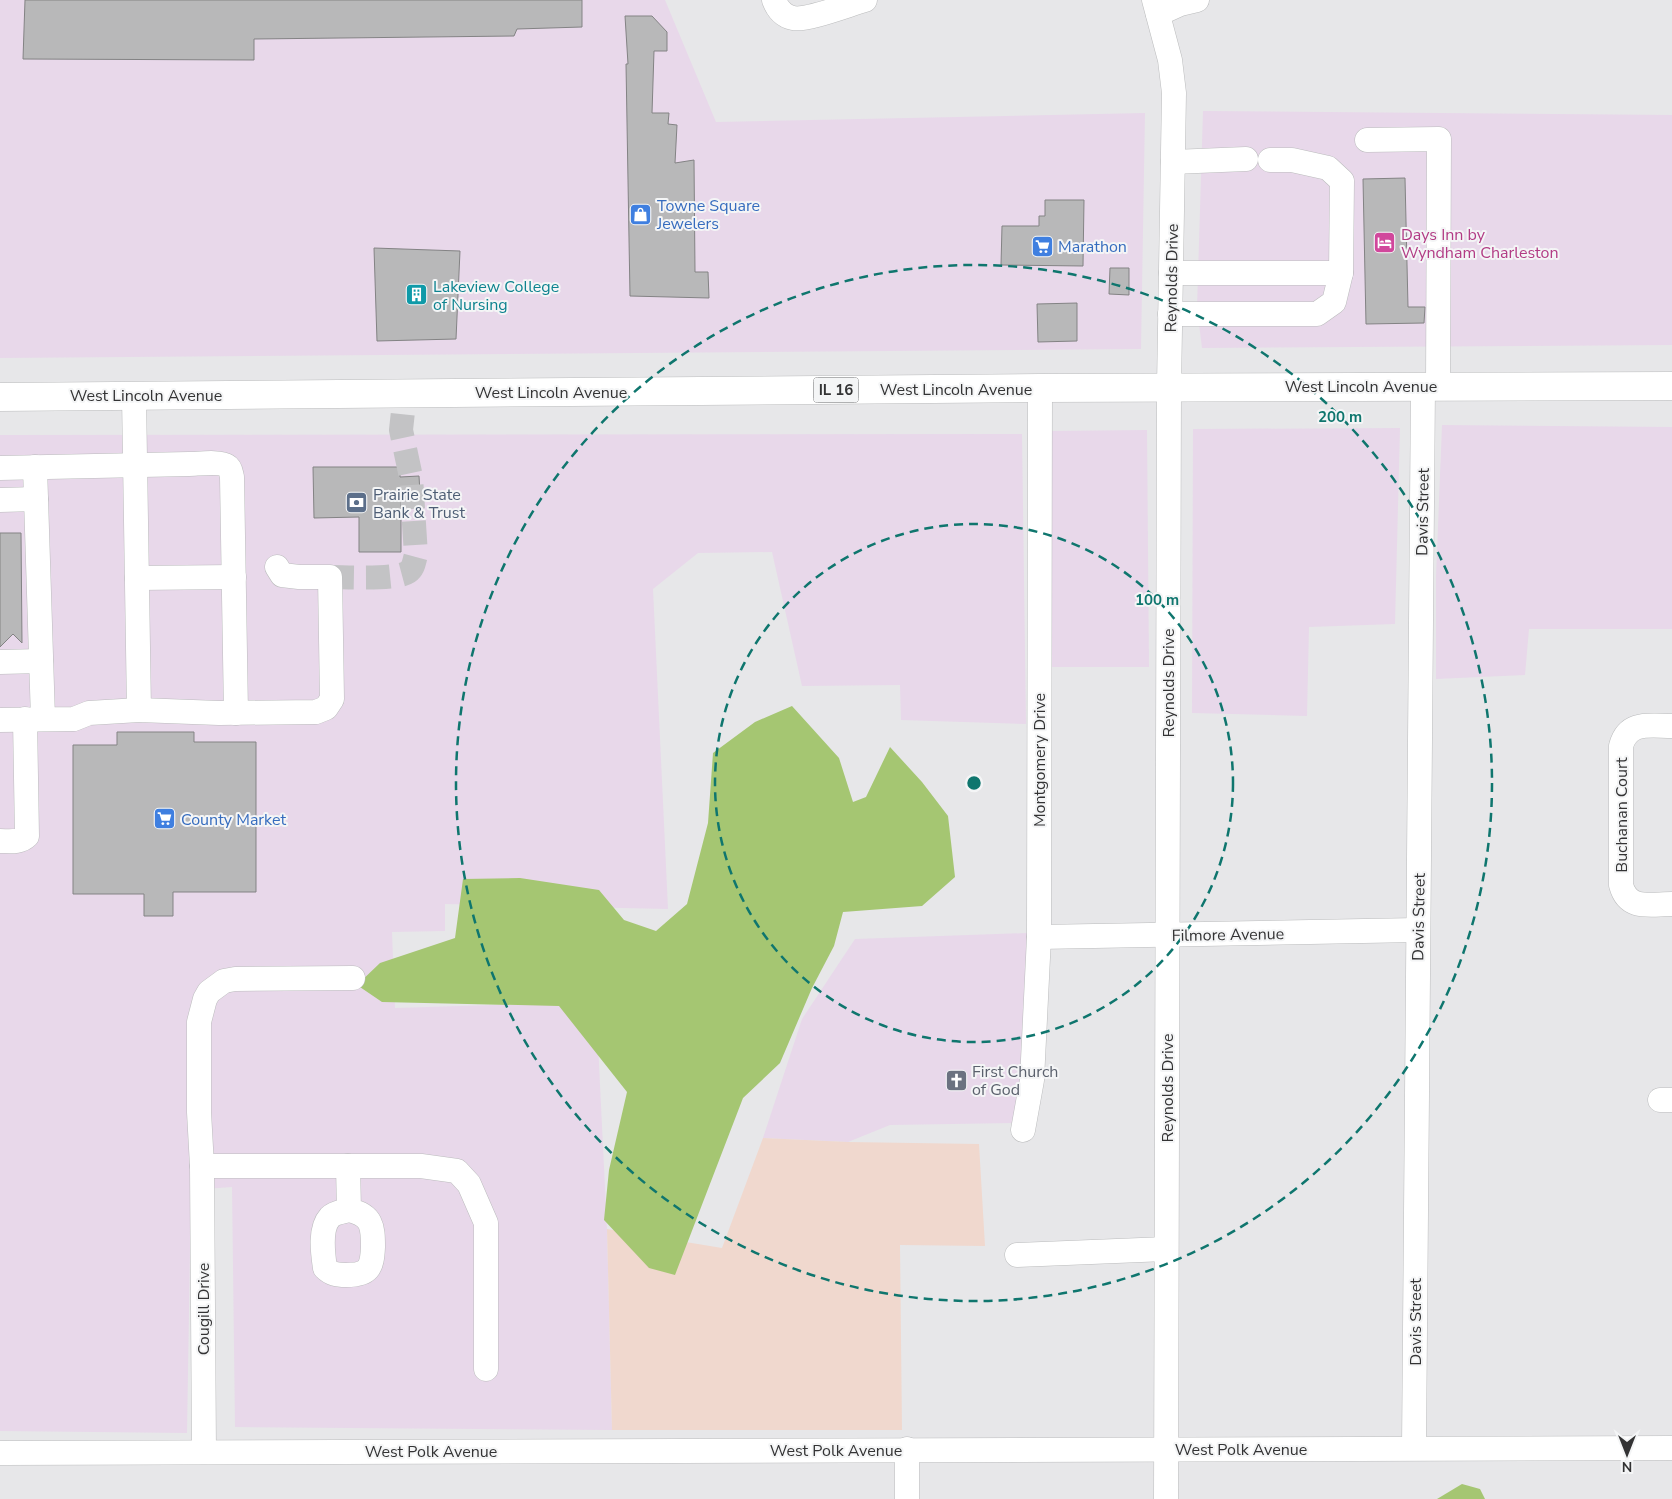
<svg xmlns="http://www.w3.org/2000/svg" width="1672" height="1499" font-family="'Nunito Sans',sans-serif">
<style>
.commercial{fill:#e8d8ea}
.industrial{fill:#f0d8ce}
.forest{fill:#a5c672}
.building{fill:#b8b8b9;stroke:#838384}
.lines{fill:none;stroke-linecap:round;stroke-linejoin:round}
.minor-tunnel{stroke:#c3c3c5;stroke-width:24;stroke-dasharray:24 12;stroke-linecap:butt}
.minor-casing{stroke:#bbbcbd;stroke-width:25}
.major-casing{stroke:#bbbcbd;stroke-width:29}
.minor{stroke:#fff;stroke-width:24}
.major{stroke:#fff;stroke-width:28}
.ring{fill:none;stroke:#0f766e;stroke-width:2.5;stroke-dasharray:9 6}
.labels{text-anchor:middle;stroke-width:4;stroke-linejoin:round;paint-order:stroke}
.shield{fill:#f4f5f6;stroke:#6d6d6e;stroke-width:1}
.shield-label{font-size:15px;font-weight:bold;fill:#333334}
.shop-label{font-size:16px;fill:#366cbe;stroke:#f4f5f6;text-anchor:start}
.hotel-label{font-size:16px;fill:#b23c85;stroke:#f4f5f6;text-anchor:start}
.street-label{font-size:16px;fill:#333334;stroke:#f4f5f6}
.culture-label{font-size:16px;fill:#0d838f;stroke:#f4f5f6;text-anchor:start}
.service-label{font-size:16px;fill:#4e5e75;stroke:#f4f5f6;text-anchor:start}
.worship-label{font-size:16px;fill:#5b616d;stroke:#f4f5f6;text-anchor:start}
.centre{fill:#0f766e;stroke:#f4f5f6;stroke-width:2.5}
.ring-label{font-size:15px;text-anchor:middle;font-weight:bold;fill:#0f766e;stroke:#f4f5f6;stroke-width:4;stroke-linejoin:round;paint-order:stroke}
</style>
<rect width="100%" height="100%" fill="#e7e7e9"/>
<g class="commercial">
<path d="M0 0H665L716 122 1145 113 1141 349 0 358Z"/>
<path d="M1203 111 1672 115V345L1202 348 1197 308Z"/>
<path d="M1442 425 1672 427V629H1529L1525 675 1436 679V577Z"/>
<path d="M1400 428 1395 624 1309 627 1307 716 1192 713 1193 429Z"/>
<path d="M1147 430 1149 667H1049V431Z"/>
<path d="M1022 434 1026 724 901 720 900 685 802 686 772 552 698 553 653 589 668 909 445 904V931L392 932 395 1008 596 1002 607 1229 612 1430 235 1427 232 1187 191 1190 187 1433 0 1431V435Z"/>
<path d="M1027 933 1025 1085 1014 1123 890 1125 848 1142 763 1138 802 1019 855 939Z"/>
</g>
<path class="industrial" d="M763 1138 848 1142 979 1144 985 1246 900 1245 902 1430H612L607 1229 722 1248Z"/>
<g class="forest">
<path d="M792 706 839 758 853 802 866 797 890 747 922 782 948 816 955 877 922 906 843 912 834 946 812 988 780 1063 743 1098 675 1275 649 1268 604 1220 609 1170 627 1092 559 1006 382 1002 357 985 380 963 455 938 463 879 520 878 599 890 624 920 656 931 687 904 708 823 713 753 755 722Z"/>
<path d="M1462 1484 1480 1489 1485 1499H1437Z"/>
</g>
<g class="building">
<path d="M25 0H582V27L517 29 514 36 254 39V60L23 59Z"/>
<path d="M625 16H652L667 32V51H654L652 113H669L668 124 677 125 675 163 694 160 695 272H708L709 298 630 296 626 64H628Z"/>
<path d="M1405 178 1408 307H1425L1424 323 1366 324 1363 179Z"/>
<path d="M1045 200H1084L1083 266 1001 265 1002 226H1039V216H1045Z"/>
<path d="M374 248 460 251 456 339 377 341Z"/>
<path d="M1110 268H1129V295L1109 294Z"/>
<path d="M1077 303V341L1038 342 1037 304Z"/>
<path d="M313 467H400V477L419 476 420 493H401V552H359V517L314 518Z"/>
<path d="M0 533H21L22 643 13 634 0 647Z"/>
<path d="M117 732H194V742H256V892H173V916H144V894H73V745H117Z"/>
</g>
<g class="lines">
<path class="minor-tunnel" d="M330 577C347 577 396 580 408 572 414 568 414 561 416 555L411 477 401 430 405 393"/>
<defs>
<g id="minor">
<path d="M774 0C777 8 783 16 793 18 807 21 850 4 865 0"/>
<path d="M1154 0 1170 60 1174 93 1169 387 1166 1499"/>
<path d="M1158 14 1180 4 1197 0"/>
<path d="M1367 140 1439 139 1438 386"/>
<path d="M1173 162 1246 159"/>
<path d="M1171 273H1341"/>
<path d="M1170 314H1317L1334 302 1341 273 1342 181 1328 168 1292 160H1270"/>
<path d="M134 396 139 710"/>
<path d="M35 467 43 719"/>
<path d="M0 468 189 464C198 464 220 461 227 466 231 468 231 473 232 477L236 713"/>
<path d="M0 500 36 499"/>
<path d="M137 578 234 577"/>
<path d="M0 662 41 661"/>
<path d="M0 720 74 719 89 713 139 710 219 713 316 712 326 708 332 699 330 577H299L282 575 277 567"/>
<path d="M1672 726C1651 726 1628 720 1621 746V885C1628 911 1650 904 1672 904"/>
<path d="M0 841C9 841 20 843 27 836L25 719"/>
<path d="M1039 937 1417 930"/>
<path d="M1660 1100H1672"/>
<path d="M1023 1130 1032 1080 1039 937 1040 388"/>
<path d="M202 1166H421L457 1171 469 1184 486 1223V1369"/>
<path d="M348 1166 349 1210C372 1215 373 1226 373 1247 372 1268 369 1275 346 1275 337 1275 331 1274 325 1268 323 1254 319 1229 330 1217 335 1212 343 1212 349 1210"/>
<path d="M1017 1255 1166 1249"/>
<path d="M1414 1448 1423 386"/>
<path d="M204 1452 202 1166 199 1112V1022L205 999 209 992 224 981 235 979 353 978"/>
<path d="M0 1453 1672 1448"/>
<path d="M907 1499V1449"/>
</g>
<path id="major" d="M0 397 1040 388 1672 386"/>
</defs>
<use href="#minor" class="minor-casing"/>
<use href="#major" class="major-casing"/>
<use href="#minor" class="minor"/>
<use href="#major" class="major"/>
</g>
<g class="ring">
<circle cx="974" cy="783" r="259"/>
<circle cx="974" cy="783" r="518"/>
</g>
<defs>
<symbol id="shop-square" viewBox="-11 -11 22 22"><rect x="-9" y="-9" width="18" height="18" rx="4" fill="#3f7fe0" stroke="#f4f5f6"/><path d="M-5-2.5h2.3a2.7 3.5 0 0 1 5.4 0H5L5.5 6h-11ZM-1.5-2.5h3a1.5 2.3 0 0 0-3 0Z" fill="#fff"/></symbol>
<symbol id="hotel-square" viewBox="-11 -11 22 22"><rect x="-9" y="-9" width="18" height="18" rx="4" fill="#d1479c" stroke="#f4f5f6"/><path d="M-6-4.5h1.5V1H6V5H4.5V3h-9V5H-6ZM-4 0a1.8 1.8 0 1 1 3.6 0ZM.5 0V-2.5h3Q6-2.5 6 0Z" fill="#fff"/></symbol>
<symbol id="supermarket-square" viewBox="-11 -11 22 22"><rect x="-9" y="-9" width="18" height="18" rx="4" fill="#3f7fe0" stroke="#f4f5f6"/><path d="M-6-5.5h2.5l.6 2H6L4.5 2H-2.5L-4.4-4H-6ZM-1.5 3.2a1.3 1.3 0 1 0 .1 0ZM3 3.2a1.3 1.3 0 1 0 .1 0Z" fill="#fff"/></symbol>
<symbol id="building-square" viewBox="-11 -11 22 22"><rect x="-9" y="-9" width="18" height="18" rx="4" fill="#0f9aa8" stroke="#f4f5f6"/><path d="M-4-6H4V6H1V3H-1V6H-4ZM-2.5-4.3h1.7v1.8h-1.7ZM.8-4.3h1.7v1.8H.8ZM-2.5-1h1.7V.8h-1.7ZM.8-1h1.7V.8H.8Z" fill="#fff"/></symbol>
<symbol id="bank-square" viewBox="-11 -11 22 22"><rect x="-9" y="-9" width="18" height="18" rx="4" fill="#5c6f8a" stroke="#f4f5f6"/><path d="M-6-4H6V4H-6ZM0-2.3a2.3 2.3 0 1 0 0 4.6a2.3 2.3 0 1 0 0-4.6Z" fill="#fff"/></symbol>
<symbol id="church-square" viewBox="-11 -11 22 22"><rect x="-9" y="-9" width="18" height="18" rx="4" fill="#6b7280" stroke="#f4f5f6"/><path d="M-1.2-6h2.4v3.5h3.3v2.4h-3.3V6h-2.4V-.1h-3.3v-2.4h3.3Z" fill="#fff"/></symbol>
</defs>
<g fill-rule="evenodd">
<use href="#shop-square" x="628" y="202" width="25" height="25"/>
<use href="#hotel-square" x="1372" y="230" width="25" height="25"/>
<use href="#supermarket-square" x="1030" y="234" width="25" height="25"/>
<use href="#building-square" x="404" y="282" width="25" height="25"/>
<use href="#bank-square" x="344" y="490" width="25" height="25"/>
<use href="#supermarket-square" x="152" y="806" width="25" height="25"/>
<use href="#church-square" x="944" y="1068" width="25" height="25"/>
</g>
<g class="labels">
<rect class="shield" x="813.5" y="377.5" width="45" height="25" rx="4"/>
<g class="shield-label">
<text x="836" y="395">IL 16</text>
</g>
<g class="shop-label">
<text x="657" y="211">Towne Square<tspan x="657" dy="18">Jewelers</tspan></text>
<text x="1058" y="252">Marathon</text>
<text x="181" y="825">County Market</text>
</g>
<g class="hotel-label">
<text x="1401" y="240">Days Inn by<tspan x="1401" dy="18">Wyndham Charleston</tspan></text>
</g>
<g class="street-label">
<text transform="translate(1171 278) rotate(-89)" y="6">Reynolds Drive</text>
<text x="1361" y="392">West Lincoln Avenue</text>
<text x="956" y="395">West Lincoln Avenue</text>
<text x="551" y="398">West Lincoln Avenue</text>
<text x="146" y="401">West Lincoln Avenue</text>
<text transform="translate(1422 512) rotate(-89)" y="6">Davis Street</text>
<text transform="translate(1168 683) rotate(-90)" y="6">Reynolds Drive</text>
<text transform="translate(1039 760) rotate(-90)" y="6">Montgomery Drive</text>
<text transform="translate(1621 815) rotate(-90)" y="6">Buchanan Court</text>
<text transform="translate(1418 917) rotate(-89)" y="6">Davis Street</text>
<text transform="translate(1228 934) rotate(-1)" y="6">Filmore Avenue</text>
<text transform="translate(1167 1088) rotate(-90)" y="6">Reynolds Drive</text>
<text transform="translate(203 1309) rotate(-90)" y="6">Cougill Drive</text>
<text transform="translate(1415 1322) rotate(-90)" y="6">Davis Street</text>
<text x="1241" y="1455">West Polk Avenue</text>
<text x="836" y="1456">West Polk Avenue</text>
<text x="431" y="1457">West Polk Avenue</text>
</g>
<g class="culture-label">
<text x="433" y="292">Lakeview College<tspan x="433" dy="18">of Nursing</tspan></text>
</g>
<g class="service-label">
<text x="373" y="500">Prairie State<tspan x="373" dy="18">Bank &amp; Trust</tspan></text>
</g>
<g class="worship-label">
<text x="972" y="1077">First Church<tspan x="972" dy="18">of God</tspan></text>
</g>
</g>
<circle cx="974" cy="783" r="8" class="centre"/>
<g class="ring-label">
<text x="1340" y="422">200 m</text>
<text x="1157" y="605">100 m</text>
</g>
<g transform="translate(1627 1454) rotate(180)" stroke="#f4f5f6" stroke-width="4" paint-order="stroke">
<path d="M0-4L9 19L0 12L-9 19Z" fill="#333334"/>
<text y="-8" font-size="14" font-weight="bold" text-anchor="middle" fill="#333334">N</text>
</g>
</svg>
